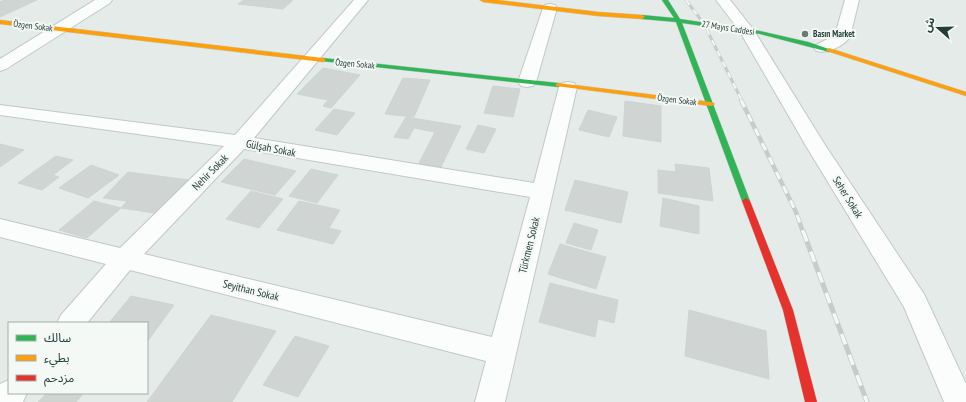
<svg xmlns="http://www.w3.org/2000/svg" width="966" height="402" font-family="'PT Sans Narrow','Noto Sans Arabic',sans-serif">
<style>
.building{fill:#d0d4d2;stroke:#ced4d1}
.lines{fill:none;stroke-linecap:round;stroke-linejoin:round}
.street-casing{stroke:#c2c8c5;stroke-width:2}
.fast-casing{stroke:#c1c8c5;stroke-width:1}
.slow-casing{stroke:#c1c8c5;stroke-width:1}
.jam-casing{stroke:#c1c8c5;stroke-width:1}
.street{fill:#fbfcfc;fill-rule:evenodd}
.fast{fill:#30b455;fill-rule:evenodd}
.slow{fill:#ff9f0a;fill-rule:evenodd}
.jam{fill:#e5322d;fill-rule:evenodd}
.rail-far2-casing{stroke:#c7ccca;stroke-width:3}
.rail-far1-casing{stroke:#c7ccca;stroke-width:4.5}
.rail-casing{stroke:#c7ccca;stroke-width:5}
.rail-far2{stroke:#f4f9f6;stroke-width:2;stroke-dasharray:6;stroke-linecap:butt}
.rail-far1{stroke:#f4f9f6;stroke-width:3;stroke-dasharray:8;stroke-linecap:butt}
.rail{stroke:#f4f9f6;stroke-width:3.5;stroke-dasharray:11;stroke-linecap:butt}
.poi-dot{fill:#677b75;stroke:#f4f9f6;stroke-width:1.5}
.labels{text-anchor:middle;stroke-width:4;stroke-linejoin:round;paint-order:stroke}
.far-street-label{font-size:9px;fill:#233e37;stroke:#f4f9f6}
.far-poi-label{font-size:9px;font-weight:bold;fill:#233e37;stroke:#f4f9f6;text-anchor:start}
.street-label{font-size:11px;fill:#233e37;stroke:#f4f9f6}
</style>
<rect width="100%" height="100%" fill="#e5ebe8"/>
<g class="building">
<path d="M4 0H37L0 17V2Z"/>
<path d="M244 0H293L283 9 238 4Z"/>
<path d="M323 68 360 75 331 108 323 106 328 100 297 94Z"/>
<path d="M403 78 430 80 414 117 385 114Z"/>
<path d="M493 86 520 89 513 117 484 113Z"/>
<path d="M625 101 661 106V142L623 136Z"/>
<path d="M334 109 355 113 337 135 315 130Z"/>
<path d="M588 110 617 117 609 137 579 130Z"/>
<path d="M406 117 461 126 438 173 416 169 435 132 414 128 408 139 394 137Z"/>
<path d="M478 125 496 129 484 153 466 149Z"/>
<path d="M0 144 24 150 0 167Z"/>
<path d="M56 156 73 160 53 175 59 177 42 190 18 183Z"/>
<path d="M244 159 296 171 275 195 221 182Z"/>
<path d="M675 164 709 168 713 201 658 193V170L676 172Z"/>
<path d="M91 165 119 175 88 198 59 188Z"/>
<path d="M311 169 338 175 317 203 289 196Z"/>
<path d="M128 172 189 180 161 214 121 208 127 201 103 198Z"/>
<path d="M575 180 628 192 621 223 565 210Z"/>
<path d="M251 191 283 199 259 228 226 219Z"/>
<path d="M663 198 699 206V234L660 226Z"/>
<path d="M94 201 121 208 87 238 59 230Z"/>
<path d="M299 201 340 210 329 228 341 231 333 244 277 230Z"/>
<path d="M574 223 598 230 591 250 566 243Z"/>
<path d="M560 244 606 257 596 289 548 274Z"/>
<path d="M550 283 618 300 614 323 598 319 595 337 539 322Z"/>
<path d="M131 296 174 305 147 342V323H109Z"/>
<path d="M689 310 766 331 769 379 685 356Z"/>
<path d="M211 315 276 331 232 402H147Z"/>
<path d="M295 336 329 346 298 397 263 385Z"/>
<path d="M47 393H84L76 402H38Z"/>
</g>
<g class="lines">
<defs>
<g id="street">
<path d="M95 0H112L110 3 6 69 0 71V59Z"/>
<path d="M354 0H368L254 138 534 183 559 87 562 83 568 82 574 83 577 87 505 402H475L486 361 130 270 87 323H57L61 315 106 264 0 237V219L120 248 224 146 0 115V105L235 135ZM244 149 530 197 492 337 144 254Z"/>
<path d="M716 0H730L753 29 825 145 924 294 966 384V402H944L904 307 806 146 739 30Z"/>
<path d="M845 0H859L850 37C844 46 827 54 816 51L814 48 816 45 835 35Z"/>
<path d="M550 4 555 5 557 8 536 82 533 86 527 87 521 86 518 82 543 8 545 5Z"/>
<path d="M9 380V393H27L23 402H0V384Z"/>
</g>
<g id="fast">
<path d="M662 0H668L680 19 760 31 808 42 832 50 829 52 760 34 682 23 750 201 749 203 746 204 742 201 676 22 642 19 639 17 642 15 674 18Z"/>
<path d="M323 58 558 83 562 85 558 87 321 61 320 60Z"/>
</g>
<g id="slow">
<path d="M480 0H497L598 12 642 15 645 17 642 19 598 16 483 2Z"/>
<path d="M0 20 323 58 326 60 323 62 0 24Z"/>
<path d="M829 48 966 92V96L827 51 826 50Z"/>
<path d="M558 83 711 102 715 104 711 106 556 86V84Z"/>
</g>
<path id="jam" d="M746 198 750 201 793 310 817 402H805L783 310 742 201Z"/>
</defs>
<use href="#street" class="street-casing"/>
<use href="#fast" class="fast-casing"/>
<use href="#slow" class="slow-casing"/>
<use href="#jam" class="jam-casing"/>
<use href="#street" class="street"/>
<use href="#fast" class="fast"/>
<use href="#slow" class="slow"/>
<use href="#jam" class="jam"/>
<defs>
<path id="rail-far2" d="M686 0 704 24 742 101"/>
<path id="rail-far1" d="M741 100 796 212 803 232"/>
<path id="rail" d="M803 231 867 402"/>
</defs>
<use href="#rail-far2" class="rail-far2-casing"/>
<use href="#rail-far1" class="rail-far1-casing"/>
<use href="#rail" class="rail-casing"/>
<use href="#rail-far2" class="rail-far2"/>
<use href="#rail-far1" class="rail-far1"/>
<use href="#rail" class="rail"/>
</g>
<circle class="poi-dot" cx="805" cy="34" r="4"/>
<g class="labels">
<g class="far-street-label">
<text transform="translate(33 26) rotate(7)" y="3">Özgen Sokak</text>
<text transform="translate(728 28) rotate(9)" y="3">27 Mayıs Caddesi</text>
<text transform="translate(355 64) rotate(5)" y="3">Özgen Sokak</text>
<text transform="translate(677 100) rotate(7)" y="3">Özgen Sokak</text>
</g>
<g class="far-poi-label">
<text x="813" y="37">Basın Market</text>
</g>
<g class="street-label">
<text transform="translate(271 148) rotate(11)" y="4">Gülşah Sokak</text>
<text transform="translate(210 172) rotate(-45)" y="4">Nehir Sokak</text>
<text transform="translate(848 197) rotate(58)" y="4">Seher Sokak</text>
<text transform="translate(529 245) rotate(-76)" y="4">Türkmen Sokak</text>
<text transform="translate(251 290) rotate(14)" y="4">Seyithan Sokak</text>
</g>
</g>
<rect x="8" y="322" width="140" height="72" fill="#f4f9f6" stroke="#a0aeaa"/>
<rect x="16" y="335" width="20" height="6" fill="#30b455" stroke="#a0aeaa"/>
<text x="44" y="342" font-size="12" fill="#233e37">سالك</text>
<rect x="16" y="355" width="20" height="6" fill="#ff9f0a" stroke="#a0aeaa"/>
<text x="44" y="362" font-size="12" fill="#233e37">بطيء</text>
<rect x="16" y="375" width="20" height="6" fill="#e5322d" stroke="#a0aeaa"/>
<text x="44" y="382" font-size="12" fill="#233e37">مزدحم</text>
<g transform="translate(938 28) rotate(290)" stroke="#f4f9f6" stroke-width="3" paint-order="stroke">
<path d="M0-3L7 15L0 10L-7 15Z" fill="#233e37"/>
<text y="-6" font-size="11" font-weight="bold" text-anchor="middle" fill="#233e37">ش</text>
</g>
</svg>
